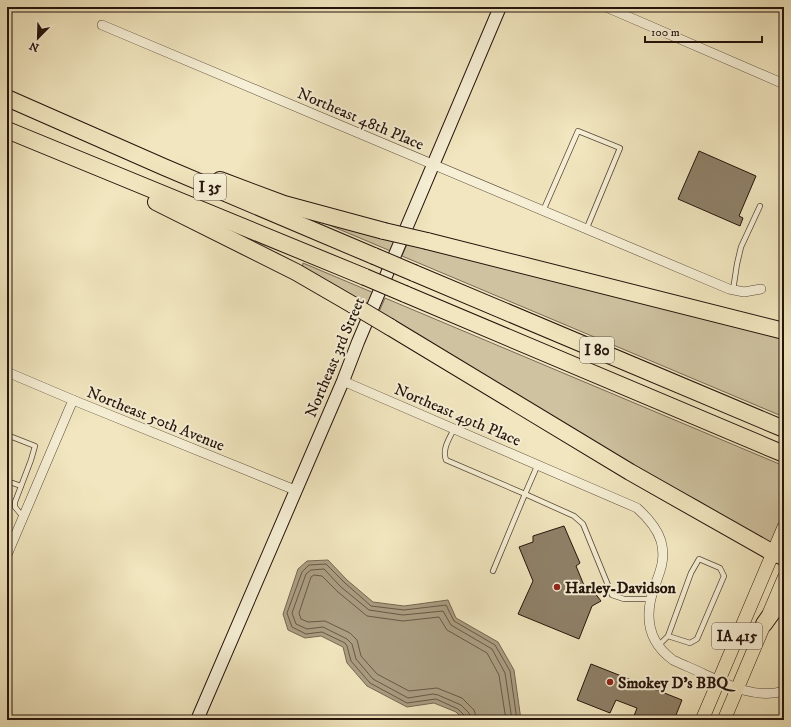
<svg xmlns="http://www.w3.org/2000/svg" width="791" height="727" font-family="'IM FELL DW Pica',serif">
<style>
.green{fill:#cec2a0;stroke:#796a56}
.water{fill:#ab9e82;stroke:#756652}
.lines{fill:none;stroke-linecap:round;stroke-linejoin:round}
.shore{stroke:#685846;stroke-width:1}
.building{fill:#8f8169;stroke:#24130b}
.lane-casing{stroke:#574838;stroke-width:6}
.street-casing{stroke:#574838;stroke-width:10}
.secondary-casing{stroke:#24130b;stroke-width:14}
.primary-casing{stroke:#24130b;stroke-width:14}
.highway-casing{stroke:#24130b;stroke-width:18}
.lane{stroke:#f6efd5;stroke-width:4.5}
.street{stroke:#f6efd5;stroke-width:9}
.secondary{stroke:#f6efd5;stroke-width:12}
.primary{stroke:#f1e6bf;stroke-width:13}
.highway{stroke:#f1e6bf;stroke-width:16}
.highway-bridge-casing{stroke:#24130b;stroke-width:18;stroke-linecap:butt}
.highway-bridge{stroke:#f1e6bf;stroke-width:16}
.poi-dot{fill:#8f2418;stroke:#f6efd5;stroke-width:1.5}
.labels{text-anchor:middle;stroke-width:4;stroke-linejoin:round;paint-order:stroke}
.shield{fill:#f6efd5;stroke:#635548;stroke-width:1}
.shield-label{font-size:15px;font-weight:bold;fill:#24130b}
.street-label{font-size:16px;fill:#24130b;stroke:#f6efd5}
.poi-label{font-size:16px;font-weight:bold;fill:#24130b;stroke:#f6efd5;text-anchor:start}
</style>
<rect width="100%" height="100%" fill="#f1e6bf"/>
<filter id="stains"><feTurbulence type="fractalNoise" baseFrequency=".005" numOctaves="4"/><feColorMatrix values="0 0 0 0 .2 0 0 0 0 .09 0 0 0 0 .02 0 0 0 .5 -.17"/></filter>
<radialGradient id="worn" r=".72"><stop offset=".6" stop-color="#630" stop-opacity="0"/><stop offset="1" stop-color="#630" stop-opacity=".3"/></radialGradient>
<g class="green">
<path d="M322 222 398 240 393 252Z"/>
<path d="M408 242 784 336V417L402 256Z"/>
<path d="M303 263 374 293 368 308 302 270Z"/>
<path d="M385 298 784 466V513L771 545 699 501 623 464 378 314Z"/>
</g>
<path class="water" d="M328 560 347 580 373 602 404 606 448 600 456 618 498 642 514 670 521 720H464L456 712 434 703 407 707 367 686 347 663 343 647 321 636 305 638 288 630 283 614 298 569 307 561Z"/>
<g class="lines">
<g class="shore">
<path d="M466 720 465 716 458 709 436 699 407 703 370 683 351 661 347 646 345 643 322 632 306 634 292 627 287 613 302 572 309 565 326 564 345 583 371 606 404 610 446 605 454 621 495 645 510 671 517 720"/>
<path d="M471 720 469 713 461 705 438 695 433 694 408 698 373 679 356 659 352 644 347 639 323 627 307 629 296 624 292 613 306 574 311 570 324 569 341 587 369 610 403 615 443 611 451 625 492 649 505 673 512 720"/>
<path d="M477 720 474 710 462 698 437 688 409 691 377 674 361 656 357 640 350 633 325 621 308 622 301 619 299 613 311 577 314 575 322 576 338 592 367 616 403 621 439 617 447 630 487 653 499 675 506 720"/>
</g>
</g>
<g class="building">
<path d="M699 151 756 176 739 216 743 218 740 226 678 199Z"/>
<path d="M564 526 580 563 576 566 588 595 594 592 601 601 592 606 579 639 518 614 533 581 519 547 533 542V536Z"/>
<path d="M591 664 682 700 674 720H643L634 716 637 708 616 700 610 713 577 700Z"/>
</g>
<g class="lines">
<defs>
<g id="lane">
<path d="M543 211 578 131 620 148 586 230"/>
<path d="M733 290 737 264 741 247 760 206"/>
<path d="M454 429C449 439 442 449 446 460L525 494 493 571"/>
<path d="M7 435 35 446 31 460 15 502V507L23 517"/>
<path d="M538 464 525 494 574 516 583 524 612 595 624 599H652"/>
<path d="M7 481 21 486"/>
<path d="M658 646 668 636 690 643 697 639 724 576 720 568 699 559 691 573 668 636"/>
</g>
<g id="street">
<path d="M606 7 784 84"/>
<path d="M102 25 729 289 744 292 761 289"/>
<path d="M7 372 73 400 295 490"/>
<path d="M343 381 637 508C647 517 657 528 661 541 666 559 660 572 654 588 644 617 648 642 673 660 683 665 694 669 704 674 730 686 756 699 784 691"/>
<path d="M7 555 73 400"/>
</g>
<path id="secondary" d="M197 720 343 381 358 342 500 7"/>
<g id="primary">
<path d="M702 720 784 527"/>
<path d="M724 720 784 578"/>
</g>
<g id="highway">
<path d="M7 98 164 167 374 256"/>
<path d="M7 130 365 277"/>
<path d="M220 180 284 204 384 231"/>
<path d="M156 202 296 272 353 305"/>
<path d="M427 241 784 331"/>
<path d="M414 273 784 429"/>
<path d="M405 294 784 454"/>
<path d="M390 327 630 472 773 553 784 557"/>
<path d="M764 624 784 596"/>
</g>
</defs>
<use href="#lane" class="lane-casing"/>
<use href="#street" class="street-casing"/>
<use href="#secondary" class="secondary-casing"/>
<use href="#primary" class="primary-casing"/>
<use href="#highway" class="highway-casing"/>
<use href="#lane" class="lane"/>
<use href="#street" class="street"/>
<use href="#secondary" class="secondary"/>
<use href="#primary" class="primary"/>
<use href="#highway" class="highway"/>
<defs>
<g id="highway-bridge">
<path d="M384 231 427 241"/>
<path d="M374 256 414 273"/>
<path d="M365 277 405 294"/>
<path d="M353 305 390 327"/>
</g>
</defs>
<use href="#highway-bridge" class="highway-bridge-casing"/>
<use href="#highway-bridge" class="highway-bridge"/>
</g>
<g class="poi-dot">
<circle cx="557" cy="587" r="4"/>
<circle cx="610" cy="682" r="4"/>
</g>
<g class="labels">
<g class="shield">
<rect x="194" y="174" width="32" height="26" rx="3"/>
<rect x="580" y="337" width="34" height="26" rx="3"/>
<rect x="712" y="623" width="50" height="26" rx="3"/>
</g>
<g class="shield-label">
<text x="210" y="192">I 35</text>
<text x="597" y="355">I 80</text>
<text x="737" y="641">IA 415</text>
</g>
<g class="street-label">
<text transform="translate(361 118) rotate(23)" y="6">Northeast 48th Place</text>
<text transform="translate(334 357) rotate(-67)" y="6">Northeast 3rd Street</text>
<text transform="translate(458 414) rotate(23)" y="6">Northeast 49th Place</text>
<text transform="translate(156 418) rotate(22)" y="6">Northeast 50th Avenue</text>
</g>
<g class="poi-label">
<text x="565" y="593">Harley-Davidson</text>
<text x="618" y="688">Smokey D's BBQ</text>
</g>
</g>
<rect width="791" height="727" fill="none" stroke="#f1e6bf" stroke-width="24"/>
<rect x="8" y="8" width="775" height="711" fill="none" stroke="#24130b" stroke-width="2"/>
<rect x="12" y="12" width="767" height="703" fill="none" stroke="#24130b"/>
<g transform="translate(38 38) rotate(203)" stroke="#f6efd5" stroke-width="3" paint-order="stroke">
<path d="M0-3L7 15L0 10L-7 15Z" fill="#24130b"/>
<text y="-6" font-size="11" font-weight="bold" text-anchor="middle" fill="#24130b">N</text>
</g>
<path d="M645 36v6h117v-6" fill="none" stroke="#24130b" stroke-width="2"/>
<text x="651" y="36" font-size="12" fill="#24130b" stroke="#f6efd5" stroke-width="3" paint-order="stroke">100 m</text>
<rect width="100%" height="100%" filter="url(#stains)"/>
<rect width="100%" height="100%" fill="url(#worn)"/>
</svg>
